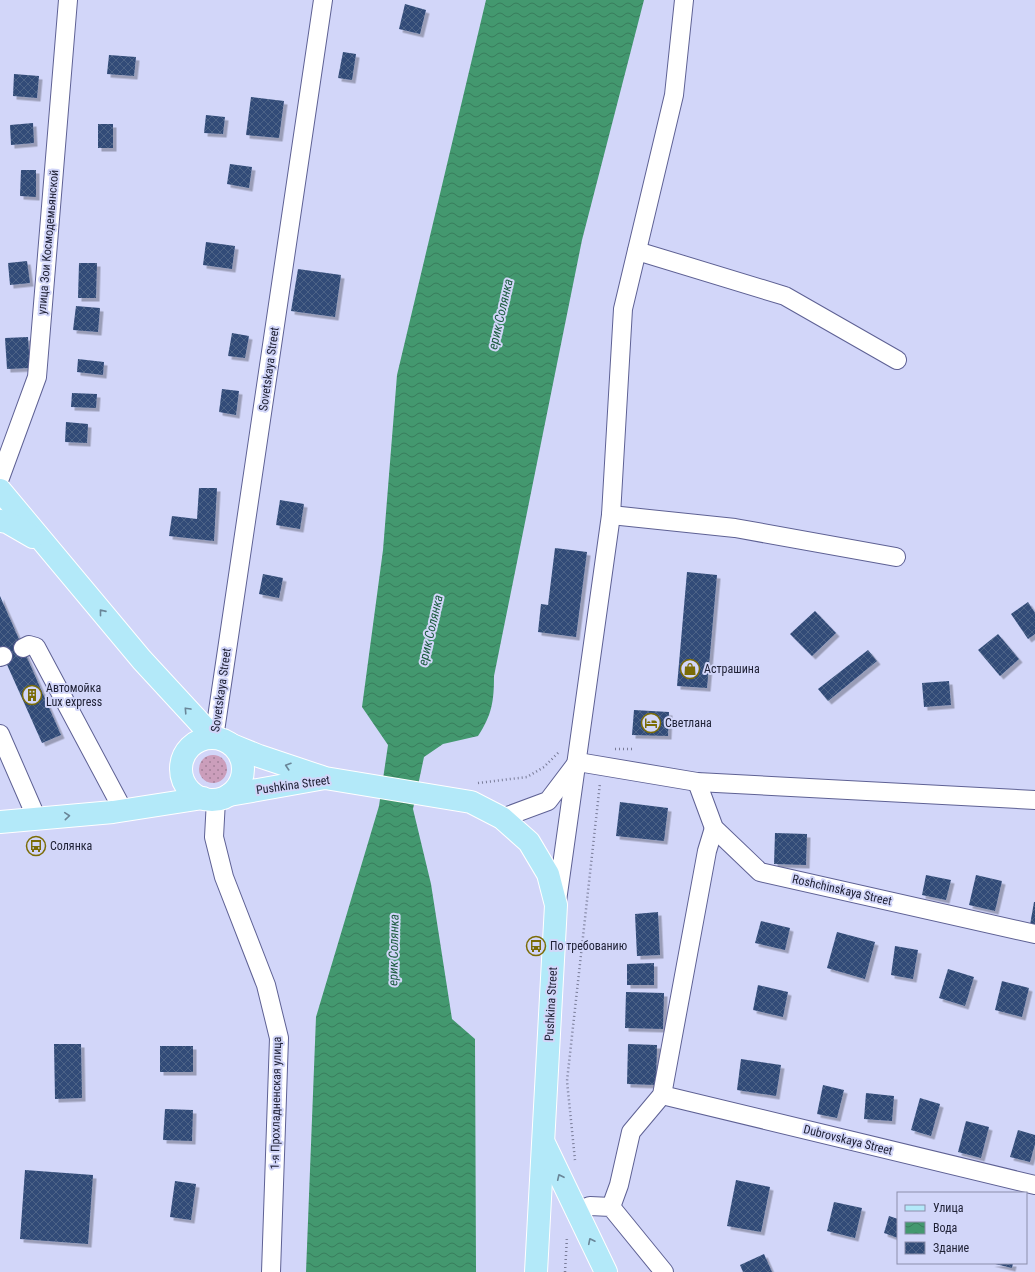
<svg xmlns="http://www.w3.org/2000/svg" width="1035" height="1272" font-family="'Roboto Condensed',sans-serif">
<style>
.grass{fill:url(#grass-dots)}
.water{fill:url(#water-waves)}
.building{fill:url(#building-cross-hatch);filter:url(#shadow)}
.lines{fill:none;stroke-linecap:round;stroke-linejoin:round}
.minor-casing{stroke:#5e6194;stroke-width:20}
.major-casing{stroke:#fff;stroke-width:24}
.path{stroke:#797c98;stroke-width:2.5;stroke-dasharray:1 3;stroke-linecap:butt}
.minor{stroke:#fff;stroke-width:18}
.major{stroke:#b3e9f9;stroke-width:22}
.oneway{stroke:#6a8698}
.labels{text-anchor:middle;stroke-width:4;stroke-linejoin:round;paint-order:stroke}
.street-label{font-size:12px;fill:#202237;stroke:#d2d6f9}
.poi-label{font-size:12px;fill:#202237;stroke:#d2d6f9;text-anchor:start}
.water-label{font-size:13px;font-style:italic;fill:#1c5b3f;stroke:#d2d6f9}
</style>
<defs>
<pattern id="grass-dots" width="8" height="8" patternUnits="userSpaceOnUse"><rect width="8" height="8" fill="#cb9ebb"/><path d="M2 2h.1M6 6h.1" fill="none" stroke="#a48099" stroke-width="1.8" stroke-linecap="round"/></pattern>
<pattern id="water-waves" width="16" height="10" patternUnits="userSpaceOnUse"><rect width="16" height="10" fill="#43986f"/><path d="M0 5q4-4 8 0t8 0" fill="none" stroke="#387c5c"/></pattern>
<pattern id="building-cross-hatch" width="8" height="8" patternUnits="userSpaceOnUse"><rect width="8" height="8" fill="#324c78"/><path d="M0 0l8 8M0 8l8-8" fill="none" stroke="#4e6387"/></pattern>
<filter id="shadow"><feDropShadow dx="3.5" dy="3.5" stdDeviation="0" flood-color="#0004"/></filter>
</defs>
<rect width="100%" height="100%" fill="#d2d6f9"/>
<circle class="grass" cx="213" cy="769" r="14"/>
<path class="water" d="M486 0H644L582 240 494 676C494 701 492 715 478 736L443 744 424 757 413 809 431 884 452 1019 475 1039 476 1272H306L316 1017 379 806 388 745 362 707 383 550 397 375Z"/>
<g class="building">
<path d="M405 4 426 10 420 34 399 29Z"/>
<path d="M343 52 356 54 352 80 338 78Z"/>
<path d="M109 55 136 57 134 76 107 74Z"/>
<path d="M14 74 39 76 37 98 13 96Z"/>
<path d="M251 97 284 101 279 138 246 135Z"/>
<path d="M206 115 225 117 223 134 204 133Z"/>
<path d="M33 123 34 143 11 145 10 125Z"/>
<rect x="98" y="124" width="15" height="24"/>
<path d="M230 164 252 167 249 188 227 184Z"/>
<path d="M21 170H36V197L20 196Z"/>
<path d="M206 242 235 246 232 269 203 265Z"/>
<path d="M27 261 30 283 10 285 8 263Z"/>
<path d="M79 263H97L96 298H78Z"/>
<path d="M298 269 341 275 335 317 291 311Z"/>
<path d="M76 306 100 308 98 332 73 330Z"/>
<path d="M232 333 249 336 245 358 228 356Z"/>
<path d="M28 337 30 368 7 369 5 338Z"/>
<path d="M78 359 104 362 103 375 77 372Z"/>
<path d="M222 389 239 391 236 415 219 412Z"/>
<path d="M72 393 97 394 96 408 71 407Z"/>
<path d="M66 422 88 424 87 443 65 442Z"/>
<path d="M199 488H217L214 541 169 536 172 516 197 519Z"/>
<path d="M280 500 304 504 300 529 276 525Z"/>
<path d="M555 548 587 552 576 637 538 632 541 604 548 605Z"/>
<path d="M687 572 717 575 707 688 677 686Z"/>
<path d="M263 574 283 578 279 598 259 594Z"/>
<path d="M0 596 61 735 42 743 0 649Z"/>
<path d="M1028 602 1035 613V634L1028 639 1011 614Z"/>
<path d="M815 611 836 633 812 656 790 634Z"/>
<path d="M998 634 1019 659 1000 676 978 650Z"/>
<path d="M868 650 877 661 828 701 818 689Z"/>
<path d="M949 681 951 705 924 707 922 683Z"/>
<path d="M634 710 669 712 668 736 632 735Z"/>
<path d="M620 802 668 808 664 841 616 836Z"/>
<path d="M775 833 807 834 806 865 774 864Z"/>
<path d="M926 875 951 880 946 900 922 895Z"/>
<path d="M976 875 1002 881 995 911 969 905Z"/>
<path d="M1034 902H1035V926L1030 925Z"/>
<path d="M658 912 660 955 637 956 635 914Z"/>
<path d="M761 921 790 928 785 950 755 943Z"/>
<path d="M837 932 875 942 865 979 827 968Z"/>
<path d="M895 946 918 950 913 979 891 975Z"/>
<path d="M654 963V985H627V964Z"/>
<path d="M948 969 974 977 965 1006 939 998Z"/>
<path d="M1002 981 1029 988 1022 1017 995 1010Z"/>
<path d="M758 985 788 992 783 1017 753 1010Z"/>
<path d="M626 992 664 993 663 1029 625 1028Z"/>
<path d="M54 1044H81L82 1098 55 1099Z"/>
<path d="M628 1044 657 1045 656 1085 627 1084Z"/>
<rect x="160" y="1046" width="33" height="26"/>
<path d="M741 1059 781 1065 776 1096 737 1090Z"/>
<path d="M823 1085 844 1090 837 1118 817 1114Z"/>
<path d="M866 1093 894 1096 892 1121 864 1119Z"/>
<path d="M920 1098 940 1104 931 1136 911 1130Z"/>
<path d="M165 1109 193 1110 192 1141 163 1140Z"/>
<path d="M966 1121 989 1127 981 1158 958 1152Z"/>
<path d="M1018 1130 1035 1135V1144L1030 1162 1010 1157Z"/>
<path d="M25 1170 93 1175 88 1244 20 1239Z"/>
<path d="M736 1180 770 1187 761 1232 727 1226Z"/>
<path d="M175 1181 196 1184 191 1220 170 1217Z"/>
<path d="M834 1202 862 1208 855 1238 827 1231Z"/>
<path d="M889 1216 898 1219V1238L884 1233Z"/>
<path d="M764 1254 772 1272H743L740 1265Z"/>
<path d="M991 1263H1013L1012 1268Z"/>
</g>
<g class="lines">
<defs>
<g id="minor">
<path d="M637 251 785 296 897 360"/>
<path d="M0 478 37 377 68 0"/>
<path d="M611 515 735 528 896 557"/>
<path d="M23 648 29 645 36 647 123 810"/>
<path d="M0 657 3 656"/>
<path d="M0 734 37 819"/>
<path d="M214 738 323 0"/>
<path d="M578 762 697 782 1035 800"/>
<path d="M697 782 714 828 760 872 1035 934"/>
<path d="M216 800 214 837 224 877 266 985 279 1038 271 1272"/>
<path d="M502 818 548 801 576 764"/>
<path d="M557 901 611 515 623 309 674 95 684 0"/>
<path d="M662 1095 1035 1185"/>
<path d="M611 1207 619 1185 631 1132 662 1095 707 851 714 828"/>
<path d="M576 1211 590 1206 611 1207 664 1272"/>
</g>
<g id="major">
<path d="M0 490 142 660 214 738"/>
<path d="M0 521 7 522 33 537"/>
<circle cx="212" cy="769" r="31"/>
<path d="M232 745 259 756 322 777"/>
<path d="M229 795 325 778 471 802 502 818 529 842 548 874 556 905 536 1272"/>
<path d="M0 822 113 812 203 798"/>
<path d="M545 1145 606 1272"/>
</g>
</defs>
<use href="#minor" class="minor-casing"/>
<use href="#major" class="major-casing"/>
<g class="path">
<path d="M615 749H634"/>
<path d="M478 783 527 777 544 767 560 751"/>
<path d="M575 1160 567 1081 600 783"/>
<path d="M565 1272 567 1237"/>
</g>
<use href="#minor" class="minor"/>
<use href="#major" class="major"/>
</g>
<defs><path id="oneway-chevron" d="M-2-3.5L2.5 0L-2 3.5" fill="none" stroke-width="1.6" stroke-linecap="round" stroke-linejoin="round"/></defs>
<g class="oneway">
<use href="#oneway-chevron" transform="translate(102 612) rotate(-129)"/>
<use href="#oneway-chevron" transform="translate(187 710) rotate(-133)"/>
<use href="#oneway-chevron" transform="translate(288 766) rotate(-162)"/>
<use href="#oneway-chevron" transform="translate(67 816) rotate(-5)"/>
<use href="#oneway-chevron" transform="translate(560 1177) rotate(-115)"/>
<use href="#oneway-chevron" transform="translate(591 1241) rotate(-116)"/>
</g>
<defs>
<symbol id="shop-ring" viewBox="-11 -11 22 22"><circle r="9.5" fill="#d2d6f9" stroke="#7b6c07" stroke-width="1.5"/><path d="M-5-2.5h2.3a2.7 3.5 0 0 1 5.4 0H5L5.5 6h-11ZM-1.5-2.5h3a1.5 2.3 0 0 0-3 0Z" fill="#7b6c07"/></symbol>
<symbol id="building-ring" viewBox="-11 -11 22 22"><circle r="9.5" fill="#d2d6f9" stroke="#7b6c07" stroke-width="1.5"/><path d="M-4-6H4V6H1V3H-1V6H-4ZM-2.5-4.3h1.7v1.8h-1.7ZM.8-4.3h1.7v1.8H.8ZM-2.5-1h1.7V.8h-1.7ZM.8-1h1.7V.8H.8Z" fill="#7b6c07"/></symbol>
<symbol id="hotel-ring" viewBox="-11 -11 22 22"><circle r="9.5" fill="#d2d6f9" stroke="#7b6c07" stroke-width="1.5"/><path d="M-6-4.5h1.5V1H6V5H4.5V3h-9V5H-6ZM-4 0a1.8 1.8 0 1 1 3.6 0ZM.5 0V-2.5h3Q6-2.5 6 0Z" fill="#7b6c07"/></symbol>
<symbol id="bus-ring" viewBox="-11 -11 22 22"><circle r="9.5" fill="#d2d6f9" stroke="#7b6c07" stroke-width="1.5"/><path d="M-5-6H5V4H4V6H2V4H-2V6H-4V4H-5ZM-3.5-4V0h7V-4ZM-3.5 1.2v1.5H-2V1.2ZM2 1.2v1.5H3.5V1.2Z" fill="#7b6c07"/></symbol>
</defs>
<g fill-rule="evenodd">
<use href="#shop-ring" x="679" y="658" width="22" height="22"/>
<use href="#building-ring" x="21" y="684" width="22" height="22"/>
<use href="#hotel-ring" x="640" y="712" width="22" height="22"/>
<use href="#bus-ring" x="25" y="835" width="22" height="22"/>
<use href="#bus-ring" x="525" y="935" width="22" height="22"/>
</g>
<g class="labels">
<g class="street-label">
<text transform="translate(48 242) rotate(-85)" y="4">улица Зои Космодемьянской</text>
<text transform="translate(269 369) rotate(-82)" y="4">Sovetskaya Street</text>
<text transform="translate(221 690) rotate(-82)" y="4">Sovetskaya Street</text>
<text transform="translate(293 785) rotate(-8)" y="4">Pushkina Street</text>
<text transform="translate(842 890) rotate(13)" y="4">Roshchinskaya Street</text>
<text transform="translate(551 1004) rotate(-87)" y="4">Pushkina Street</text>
<text transform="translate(276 1103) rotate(-89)" y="4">1-я Прохладненская улица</text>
<text transform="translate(848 1140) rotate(14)" y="4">Dubrovskaya Street</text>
</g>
<g class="poi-label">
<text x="704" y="673">Астрашина</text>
<text x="46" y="692">Автомойка<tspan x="46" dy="14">Lux express</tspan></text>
<text x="665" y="727">Светлана</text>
<text x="50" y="850">Солянка</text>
<text x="550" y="950">По требованию</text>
</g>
<g class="water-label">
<text transform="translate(500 314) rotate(-77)" y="5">ерик Солянка</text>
<text transform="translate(430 630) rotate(-77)" y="5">ерик Солянка</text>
<text transform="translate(393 950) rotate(-89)" y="5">ерик Солянка</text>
</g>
</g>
<rect x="897" y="1192" width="130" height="72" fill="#d2d6f9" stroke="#8b8eab"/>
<rect x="905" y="1205" width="20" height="6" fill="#b3e9f9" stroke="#8b8eab"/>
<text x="933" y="1212" font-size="12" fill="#202237">Улица</text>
<rect x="905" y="1222" width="20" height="12" fill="url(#water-waves)" stroke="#8b8eab"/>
<text x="933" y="1232" font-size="12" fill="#202237">Вода</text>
<rect x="905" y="1242" width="20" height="12" fill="url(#building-cross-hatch)" stroke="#8b8eab"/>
<text x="933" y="1252" font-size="12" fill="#202237">Здание</text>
</svg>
